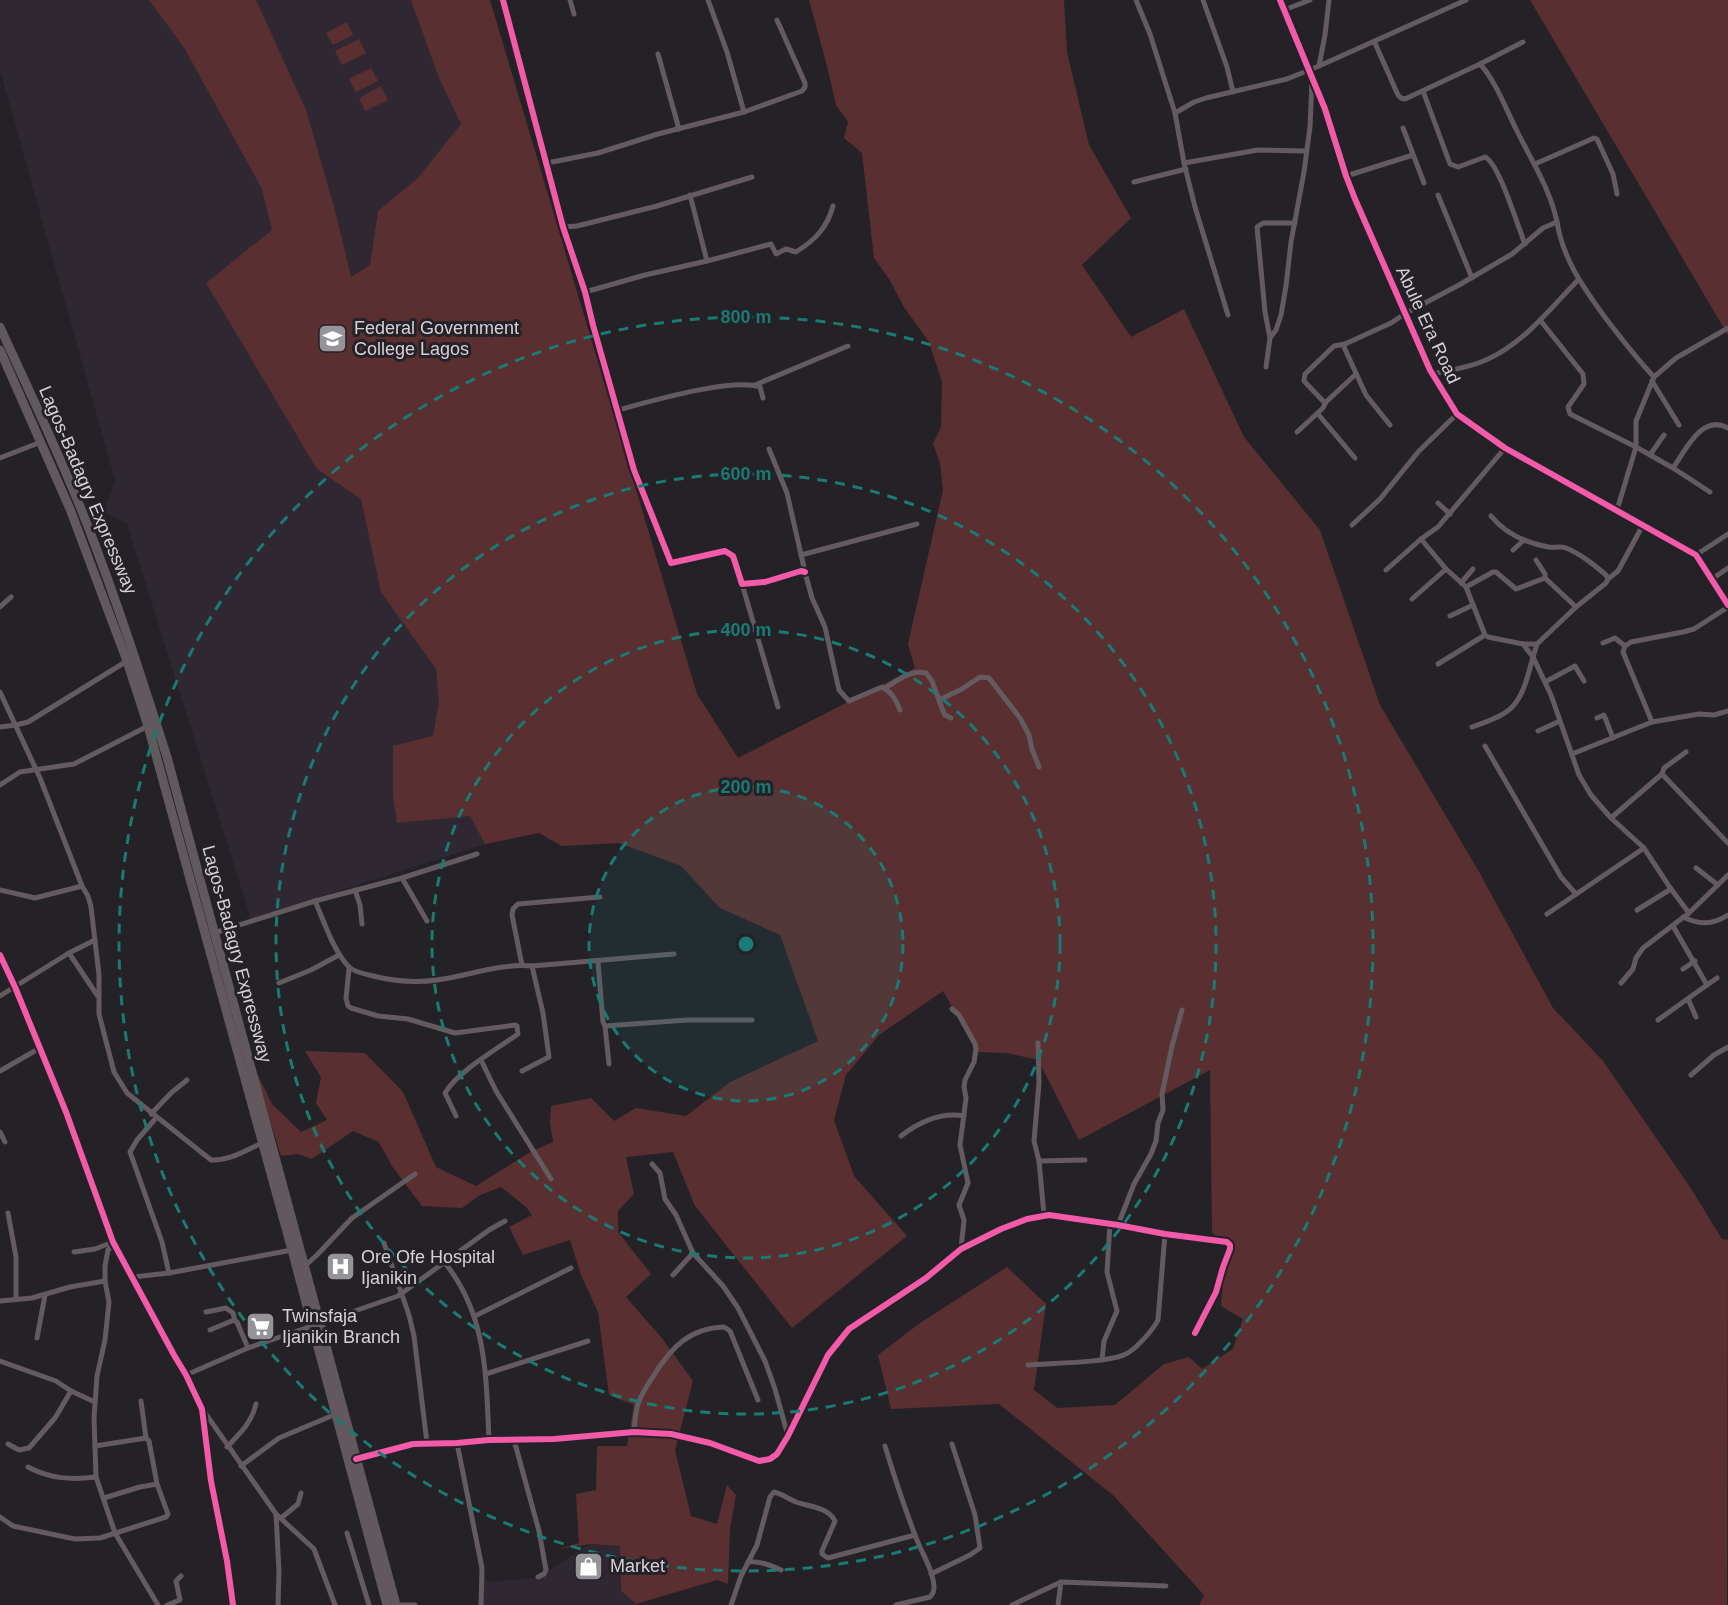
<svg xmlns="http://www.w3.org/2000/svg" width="1728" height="1605" font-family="Helvetica,sans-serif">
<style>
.built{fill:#2f2833}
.green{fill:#5a2f31}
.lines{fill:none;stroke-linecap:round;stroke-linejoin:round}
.street{stroke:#645b60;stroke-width:5}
.secondary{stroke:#665e63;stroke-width:8}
.highway{stroke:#61595e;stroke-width:9}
.cycleway-casing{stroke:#252128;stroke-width:10}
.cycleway{stroke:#f35aa7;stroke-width:6}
.ring{fill:none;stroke:#197b73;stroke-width:3;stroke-dasharray:10 8}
.labels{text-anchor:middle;stroke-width:6;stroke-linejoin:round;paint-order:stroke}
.street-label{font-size:18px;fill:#d5d2d7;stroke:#252128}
.poi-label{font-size:18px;fill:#d5d2d7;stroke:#252128;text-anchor:start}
.centre{fill:#197b73;stroke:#252128;stroke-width:3}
.ring-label{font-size:18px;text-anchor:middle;font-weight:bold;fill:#197b73;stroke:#252128;stroke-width:6;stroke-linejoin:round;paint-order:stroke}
</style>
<rect width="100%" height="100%" fill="#252227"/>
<g class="built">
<path d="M0 0H490L539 833 485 844 251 919 127 524 108 514 105 508 115 480 0 70Z"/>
<path d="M590 1544 620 1546 621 1591 636 1605H478L481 1585 477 1554 487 1582 538 1578Z"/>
</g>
<g class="green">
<path d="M149 0H256L306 110 336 214 351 277 370 265 378 211 418 178 461 124 439 78 411 0H490L697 694 738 758 915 668 908 644 943 490 940 463 933 444 941 427 942 382 929 342 904 307 889 279 874 258 862 153 844 138 848 122 836 105 827 66 809 0H1064L1067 52 1089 145 1131 218 1082 265 1131 337 1184 309 1244 437 1320 530 1380 705 1478 870 1553 1008 1603 1061 1690 1187 1722 1239 1728 1240 1727 1605H1199L1204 1595 1114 1496 999 1404 891 1409 878 1355 920 1323 1007 1267 1046 1304 1034 1390 1057 1408 1115 1405 1164 1364 1189 1357 1202 1369 1233 1349 1243 1319 1221 1306 1226 1247 1212 1232 1210 1070 1079 1140 1038 1060 1007 1053 978 1052 943 991 879 1035 846 1075 834 1120 854 1176 907 1236 792 1328 695 1206 673 1152 626 1157 634 1194 618 1211V1232L651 1274 626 1297 661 1337 693 1381 675 1450 691 1516 717 1524 727 1485 736 1495 730 1528 728 1584 717 1580 636 1604 621 1591 620 1546 590 1544 559 1549 579 1543 576 1494 596 1490 597 1446H627L634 1405 609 1395 598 1312 581 1275 570 1240 523 1255 509 1227 532 1215 526 1207 501 1187 480 1195 462 1208 422 1206 392 1166 379 1142 353 1131 312 1159 298 1154 281 1156 253 1065 272 1104 301 1132 327 1120 316 1103 321 1077 305 1051 365 1053 403 1092 436 1167 476 1186 532 1151 553 1142 550 1123 551 1106 591 1098 614 1121 636 1108 686 1116 730 1082 818 1041 780 935 720 908 681 866 619 843 562 846 539 833 485 844 470 816 397 823 393 795V746L433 736 439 702 436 669 381 592 361 499 317 469 206 283 272 230 262 189 185 49Z"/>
<path d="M1530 0H1728V335Z"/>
<path d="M347 22 353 35 333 45 326 33Z"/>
<path d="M359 39 366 53 342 65 335 51Z"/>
<path d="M371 68 378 81 356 92 349 79Z"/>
<path d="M381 86 388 100 365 111 359 98Z"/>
</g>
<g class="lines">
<g class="street">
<path d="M503 0 563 227 585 292 593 325 634 470 671 563 725 551 733 556 742 584 765 582 801 571 805 572"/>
<path d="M570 0 574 14"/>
<path d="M708 0 727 52 744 112"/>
<path d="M1136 0 1150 34 1175 113 1184 163 1195 207 1228 315"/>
<path d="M1203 0 1227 67 1233 92"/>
<path d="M1284 10 1310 0"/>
<path d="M1374 41 1398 95 1401 98 1405 99 1480 64C1495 80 1506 109 1516 129 1531 160 1550 188 1557 222"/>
<path d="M658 54 679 129"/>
<path d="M1480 64 1523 42"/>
<path d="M1319 66 1466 0"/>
<path d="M1423 91 1450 164 1458 167 1485 157C1499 163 1518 227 1525 244"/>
<path d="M1175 113 1194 102 1206 98 1287 79 1319 66 1325 35 1329 0"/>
<path d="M1403 128 1424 183"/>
<path d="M547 163 598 153 658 134 744 112 802 91 805 87V83L777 20"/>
<path d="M1184 163 1258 150 1305 151"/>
<path d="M1535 164 1594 138 1597 139 1613 174 1617 194"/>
<path d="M1346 176 1413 155"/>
<path d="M1134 182 1186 169"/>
<path d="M690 195 707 261"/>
<path d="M1438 195 1472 278"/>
<path d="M563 227 577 226 657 206 752 177"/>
<path d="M585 292 645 275 707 261 771 244 776 254 786 249 796 252C815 240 827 228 833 206"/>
<path d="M1540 320 1583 374 1584 384 1568 407 1570 414 1636 447 1673 468 1710 492"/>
<path d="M1270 338 1265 312 1257 227 1263 223H1295"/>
<path d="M1345 344 1334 346 1305 374 1304 381 1323 401 1326 402 1356 374"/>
<path d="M1266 367 1270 338 1276 330 1281 315 1286 286 1291 242 1304 172 1310 127 1312 80"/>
<path d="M1432 374C1450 370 1469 368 1486 360 1524 343 1550 309 1578 280"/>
<path d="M1652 381 1679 425"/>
<path d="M755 385 848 346"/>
<path d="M618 410C648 402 733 377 760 387L763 398"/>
<path d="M1318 414 1355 458"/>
<path d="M1390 425 1366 395 1344 347 1345 344 1391 323 1406 313 1459 285 1512 254 1543 228 1557 222C1563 259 1583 287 1604 316 1620 337 1636 358 1654 377"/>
<path d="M1297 432 1323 408 1326 402"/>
<path d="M769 449 787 493 805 572 812 598 825 627 839 690 849 701 882 687C892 692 896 700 900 710"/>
<path d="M1650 455 1664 435"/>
<path d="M0 458 41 442"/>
<path d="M1673 468C1685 451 1702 413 1728 428"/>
<path d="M1438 503 1450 514"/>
<path d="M1617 510 1636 447V421L1654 377 1676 358 1728 328"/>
<path d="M1491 516C1505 533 1526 543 1548 547 1554 548 1561 546 1566 548 1581 554 1594 565 1606 575L1608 579 1606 583 1576 607 1537 644 1533 657 1551 695 1579 775 1591 795 1611 818 1644 848 1671 889 1689 913"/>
<path d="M1352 525 1380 499 1419 451 1457 414"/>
<path d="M1421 539 1446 569 1466 587 1485 635 1488 637 1523 644H1537"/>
<path d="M1513 550 1524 540"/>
<path d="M801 555 917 524"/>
<path d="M1696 555 1728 534"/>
<path d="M1536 560 1545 574V578"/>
<path d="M1386 570 1421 539 1438 527 1505 448"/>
<path d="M1608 579 1618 571 1643 525"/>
<path d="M1712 579 1728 568"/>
<path d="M1461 583 1473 569"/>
<path d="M742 584 778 707"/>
<path d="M1466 587 1493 572H1496L1516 589 1545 578 1576 607"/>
<path d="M1412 599 1446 569"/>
<path d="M0 607 11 597"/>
<path d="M1450 616 1473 605"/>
<path d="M1603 643 1615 638 1625 646"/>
<path d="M1625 646 1631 642 1683 632 1694 629 1728 607"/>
<path d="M1625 646 1623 652 1652 722"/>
<path d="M1438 664 1485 635"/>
<path d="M1545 682 1575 666 1584 681"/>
<path d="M885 688C897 681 911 669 926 673L932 681 943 711 945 715 951 718"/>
<path d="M0 692 40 778 82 886 88 896 91 907 99 975V1014L114 1072 127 1093 211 1160C230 1161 246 1150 262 1143"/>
<path d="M939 700 962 689 980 677 989 678 1020 718 1029 735 1032 749 1039 767"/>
<path d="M1597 718 1604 715 1613 738"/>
<path d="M0 727 16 725 28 722 127 661"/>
<path d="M1472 727C1485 722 1500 718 1510 709 1524 697 1528 674 1533 657L1523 644"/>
<path d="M1538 731 1560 721"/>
<path d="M1485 746 1561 877 1576 894"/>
<path d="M1572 754 1652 722 1699 714 1714 715 1728 711"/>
<path d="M1662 774 1728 843"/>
<path d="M0 785 20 772 74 764 148 726"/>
<path d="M1611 818 1662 774 1664 768 1686 752"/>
<path d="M1696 868 1718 885"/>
<path d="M402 878 427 921"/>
<path d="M0 890 35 898 82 886"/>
<path d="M355 890 360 905 362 924"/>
<path d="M315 901C324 921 333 950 348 966 353 972 365 974 373 976 393 981 416 983 437 980 468 976 500 963 532 966L674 954"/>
<path d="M1637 910 1671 889"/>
<path d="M1547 914 1644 848"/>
<path d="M1683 917C1700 925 1712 925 1728 915"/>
<path d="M214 933 315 901 402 878 477 854"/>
<path d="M69 953 97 995"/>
<path d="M0 955 15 987 66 1112 113 1242 174 1355 186 1375 202 1409 211 1481 227 1561 233 1605"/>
<path d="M598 962 603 1022 605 1026 609 1064"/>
<path d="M522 965 512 915 513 909 518 904 600 897"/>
<path d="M349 969 346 998 348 1006 351 1008 378 1016 408 1019 455 1033 515 1025 517 1026 518 1034C497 1049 458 1071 445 1093L456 1116"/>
<path d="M1683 969 1695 961"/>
<path d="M279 983 311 970 339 955"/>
<path d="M1621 983 1633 969 1636 958 1643 948 1689 913 1728 875"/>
<path d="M1707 985 1717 978"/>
<path d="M0 996 69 953 95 940"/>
<path d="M1688 999 1696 1017"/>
<path d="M952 1009 959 1015 975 1044 976 1049 974 1062 965 1080 964 1087 966 1098 960 1145 968 1183 959 1205 964 1220 961 1249"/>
<path d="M1658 1020 1707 985 1673 926"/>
<path d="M605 1026 687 1020H752"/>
<path d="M1038 1043 1039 1083 1034 1141 1039 1161 1044 1215"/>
<path d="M481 1060 496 1091 551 1179"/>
<path d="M0 1071 40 1048"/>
<path d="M522 1071 549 1057 543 1013 532 966"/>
<path d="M1691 1075 1714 1055 1728 1047"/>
<path d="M151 1114 171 1093 187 1080"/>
<path d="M156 1118 137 1140 130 1152 162 1242 169 1273"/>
<path d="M0 1132 5 1142"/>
<path d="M901 1136C918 1123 941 1112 964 1116"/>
<path d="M1039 1161 1085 1160"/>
<path d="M652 1164 660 1173 665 1199 676 1215 693 1253 723 1286 738 1308 765 1361 775 1389 788 1436"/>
<path d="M8 1213 16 1257V1299"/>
<path d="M1118 1225 1134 1184 1151 1154 1156 1141 1158 1123 1163 1110 1162 1094 1172 1046 1182 1010"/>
<path d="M384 1243 409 1315 414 1336 427 1443"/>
<path d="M115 1244 108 1250 105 1266V1281L109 1302 105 1340 97 1376 94 1418 96 1477 115 1533 158 1605"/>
<path d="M74 1252 95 1249 113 1242"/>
<path d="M445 1263C487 1315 486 1376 489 1440"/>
<path d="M305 1266 317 1255 352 1218 415 1174"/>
<path d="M673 1275 693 1253"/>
<path d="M133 1277 169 1273 292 1250"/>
<path d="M0 1301 32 1298 70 1287 105 1281"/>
<path d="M206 1312 226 1308 233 1313 235 1321"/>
<path d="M475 1316 571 1268"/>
<path d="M320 1323 398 1296 489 1230 505 1221"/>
<path d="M210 1330 234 1320 237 1322 248 1348"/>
<path d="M37 1338 45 1295"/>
<path d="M1102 1360 1104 1341 1117 1311 1107 1272 1110 1224"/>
<path d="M0 1361 56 1381 71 1391 95 1402"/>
<path d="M1028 1365C1050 1363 1108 1363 1126 1354 1136 1349 1153 1330 1158 1320L1165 1234"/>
<path d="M486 1374 588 1341"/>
<path d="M186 1375 248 1348 312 1326"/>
<path d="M141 1401 146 1438"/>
<path d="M203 1410 276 1514 314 1549 335 1605"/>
<path d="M634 1432C635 1423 635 1413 638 1404 641 1394 648 1384 654 1375 671 1348 689 1328 724 1327L730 1331 758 1400"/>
<path d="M514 1440 539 1531 546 1570 544 1574 538 1577"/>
<path d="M457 1443 482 1568 481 1605"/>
<path d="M8 1444 19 1450 29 1448 55 1418 71 1391"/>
<path d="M95 1446 146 1438 149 1441 157 1484"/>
<path d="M885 1446C894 1476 904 1506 915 1535 921 1552 934 1571 934 1588 934 1593 933 1593 930 1597L896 1605"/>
<path d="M227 1447C240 1433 251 1424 256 1404"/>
<path d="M356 1459 413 1444 457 1443 489 1440 554 1439 634 1432 671 1434 710 1443 759 1461 770 1459 777 1454 788 1436 828 1355 849 1329 926 1278 961 1249 1001 1229 1027 1219 1049 1215 1118 1225 1165 1234 1227 1242 1230 1245V1249L1223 1267 1216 1292 1195 1333"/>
<path d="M241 1466 279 1438 336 1414"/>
<path d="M28 1467C50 1479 72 1480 96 1477"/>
<path d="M276 1514 279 1572 278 1605"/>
<path d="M0 1517 13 1526 75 1539 100 1538 166 1517 168 1514 157 1484 140 1487 104 1498"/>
<path d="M281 1518 298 1504 301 1493"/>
<path d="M347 1533 369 1605"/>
<path d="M748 1562C760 1561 770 1565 781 1570"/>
<path d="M931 1574 970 1555 980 1548 975 1515 952 1444"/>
<path d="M167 1605 180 1600 176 1581 181 1576"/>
<path d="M396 1605H415"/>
<path d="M731 1605 741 1576 757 1545 770 1497 774 1492C782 1494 789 1499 796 1502 810 1507 828 1507 835 1521L822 1551V1554L828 1558 915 1535"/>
<path d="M1012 1605 1061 1582 1166 1586"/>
<path d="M1058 1605 1061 1582"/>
</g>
<path class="secondary" d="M1280 0 1325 109 1346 176 1355 199 1430 370 1457 414 1505 448 1696 555 1728 605"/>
<g class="highway">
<path d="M0 327C30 393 61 457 87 524 117 601 142 679 167 757L396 1605"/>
<path d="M0 350 70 509 127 661 148 726 292 1250 387 1605"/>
</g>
<defs>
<g id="cycleway">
<path d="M503 0 563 227 585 292 593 325 634 470 671 563 725 551 733 556 742 584 765 582 801 571 805 572"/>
<path d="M1280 0 1325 109 1346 176 1355 199 1430 370 1457 414 1505 448 1696 555 1728 605"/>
<path d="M0 955 15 987 66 1112 113 1242 174 1355 186 1375 202 1409 211 1481 227 1561 233 1605"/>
<path d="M356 1459 413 1444 457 1443 489 1440 554 1439 634 1432 671 1434 710 1443 759 1461 770 1459 777 1454 788 1436 828 1355 849 1329 926 1278 961 1249 1001 1229 1027 1219 1049 1215 1118 1225 1165 1234 1227 1242 1230 1245V1249L1223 1267 1216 1292 1195 1333"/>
</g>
</defs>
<use href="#cycleway" class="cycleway-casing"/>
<use href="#cycleway" class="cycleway"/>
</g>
<circle cx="746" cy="944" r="157" fill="#197b73" fill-opacity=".12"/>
<g class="ring">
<circle cx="746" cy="944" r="157"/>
<circle cx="746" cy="944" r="314"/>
<circle cx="746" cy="944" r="470"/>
<circle cx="746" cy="944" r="627"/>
</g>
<defs>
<symbol id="school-square" viewBox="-11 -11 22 22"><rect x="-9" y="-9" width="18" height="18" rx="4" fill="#979499" stroke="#252128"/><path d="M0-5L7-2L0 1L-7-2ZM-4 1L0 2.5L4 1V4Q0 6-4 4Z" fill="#fff"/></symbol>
<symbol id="hospital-square" viewBox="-11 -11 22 22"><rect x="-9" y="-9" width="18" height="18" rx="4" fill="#979499" stroke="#252128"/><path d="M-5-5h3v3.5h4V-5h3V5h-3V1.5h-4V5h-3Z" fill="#fff"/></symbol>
<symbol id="supermarket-square" viewBox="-11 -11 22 22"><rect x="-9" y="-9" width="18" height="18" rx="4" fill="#979499" stroke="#252128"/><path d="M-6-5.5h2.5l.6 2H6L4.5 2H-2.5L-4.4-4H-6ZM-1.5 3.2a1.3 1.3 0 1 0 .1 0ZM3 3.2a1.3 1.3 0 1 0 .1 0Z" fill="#fff"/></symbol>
<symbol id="shop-square" viewBox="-11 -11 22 22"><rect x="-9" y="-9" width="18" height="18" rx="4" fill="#979499" stroke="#252128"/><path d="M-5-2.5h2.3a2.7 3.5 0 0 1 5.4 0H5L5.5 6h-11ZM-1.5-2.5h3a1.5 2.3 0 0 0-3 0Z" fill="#fff"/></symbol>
</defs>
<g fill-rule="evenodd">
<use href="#school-square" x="316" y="322" width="33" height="33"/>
<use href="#hospital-square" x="324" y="1250" width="33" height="33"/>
<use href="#supermarket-square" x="244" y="1310" width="33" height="33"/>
<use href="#shop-square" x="572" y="1550" width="33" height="33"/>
</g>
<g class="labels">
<g class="street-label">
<text transform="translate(1428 325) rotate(65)" y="6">Abule Era Road</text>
<text transform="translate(88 490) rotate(67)" y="6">Lagos-Badagry Expressway</text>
<text transform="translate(237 954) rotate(75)" y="6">Lagos-Badagry Expressway</text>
</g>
<g class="poi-label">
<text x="354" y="334">Federal Government<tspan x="354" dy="21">College Lagos</tspan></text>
<text x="361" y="1263">Ore Ofe Hospital<tspan x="361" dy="21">Ijanikin</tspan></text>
<text x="282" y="1322">Twinsfaja<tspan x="282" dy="21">Ijanikin Branch</tspan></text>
<text x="610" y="1572">Market</text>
</g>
</g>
<circle cx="746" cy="944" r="9" class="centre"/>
<g class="ring-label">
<text x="746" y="323">800 m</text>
<text x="746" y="480">600 m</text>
<text x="746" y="636">400 m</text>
<text x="746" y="793">200 m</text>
</g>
</svg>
